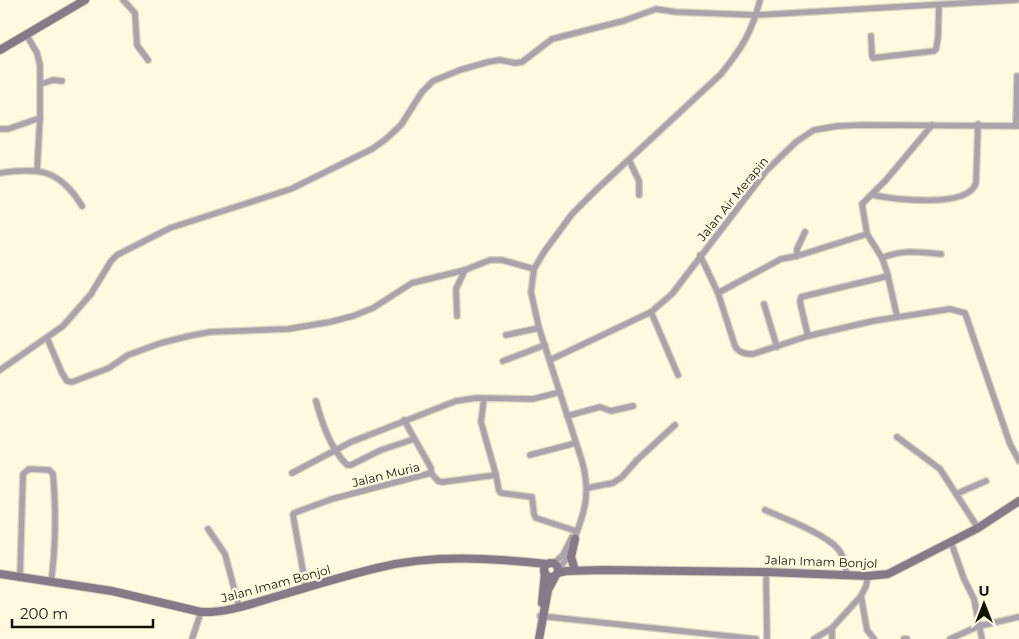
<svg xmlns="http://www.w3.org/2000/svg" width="1019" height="639" font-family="Montserrat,sans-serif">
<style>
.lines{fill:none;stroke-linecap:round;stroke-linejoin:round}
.street-casing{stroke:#d8d5bd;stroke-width:8}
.secondary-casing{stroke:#d8d5bd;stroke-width:10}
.street{stroke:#aba3ac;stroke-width:5.5}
.secondary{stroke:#857a87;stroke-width:8}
.labels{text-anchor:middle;stroke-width:4.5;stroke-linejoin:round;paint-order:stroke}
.street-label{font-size:12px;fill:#121108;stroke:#fefae0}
</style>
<rect width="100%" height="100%" fill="#fefae0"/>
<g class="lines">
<defs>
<g id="street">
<path d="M123 0 135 13 137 45 148 60"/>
<path d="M26 34 37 53 40 65V118L37 171"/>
<path d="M871 36 872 56 873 58 934 51 936 49 938 38 939 5"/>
<path d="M41 84 53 80 62 81"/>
<path d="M1016 126 1017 76"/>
<path d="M0 129H8L40 118"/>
<path d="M629 160 639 181V195"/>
<path d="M0 173C40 167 60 170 82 206"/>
<path d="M872 195C893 199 968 209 976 183L978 124"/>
<path d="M700 255 718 293 735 346C739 353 745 354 753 354L808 336 873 321 950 309 965 313 1010 444 1019 461"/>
<path d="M797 256V249L805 232"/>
<path d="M882 258C902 249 920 252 941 254"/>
<path d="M718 293 781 259 797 256 867 234"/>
<path d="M764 304 777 347"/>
<path d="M651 312 678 375"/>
<path d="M457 316 456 289 465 270"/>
<path d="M897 316 887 272 882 258 867 234 862 204 886 180 932 125"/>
<path d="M506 335 539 328"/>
<path d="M808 336 800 302 801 297 888 276"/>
<path d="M47 338 62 373 67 381 72 382 109 368 128 355 161 343 189 336 210 332 288 329 330 322 353 316 373 308 412 283 465 270 490 260H502L534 269"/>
<path d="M550 360 651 312 672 294 766 171 796 142 814 130 838 126 862 125 1019 126"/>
<path d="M503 361 545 345"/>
<path d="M0 370 63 326 91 294 111 261 117 255 170 228 291 189 372 149 386 139 401 125 422 92 433 81 460 70 488 62 500 60 515 63 522 62 552 39 623 21 656 9 676 12 756 15 1016 0"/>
<path d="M484 399 481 422 496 475"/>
<path d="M316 401C322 423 330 448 347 465H351L381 450 414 439"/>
<path d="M567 416 600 407 611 411 633 406"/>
<path d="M897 437 940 469 978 528"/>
<path d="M530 455 576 443"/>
<path d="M292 473 351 442 456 401 476 398 533 399 560 392"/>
<path d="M431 473 438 481 443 482 496 475 499 491 501 493 532 497 534 514 536 518 576 531"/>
<path d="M587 488 613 483 622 477 637 460 675 425"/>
<path d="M956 494 986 481"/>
<path d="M765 510C783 518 826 534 838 549 844 555 845 567 847 575"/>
<path d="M208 529 225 554 239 607"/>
<path d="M573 542C585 512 591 493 582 461L539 328 531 292 534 269 544 252 572 214 596 190 721 74C742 48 752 32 760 0"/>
<path d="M951 542 964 579 974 599 982 639"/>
<path d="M553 564 563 555 572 537"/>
<path d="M559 568 565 561 570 551"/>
<path d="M766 572 767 639"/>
<path d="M20 577 23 474 29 469 49 470 53 474C56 506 56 549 51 581"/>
<path d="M306 588 293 515 294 513 332 499 431 473V468L404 420"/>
<path d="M861 596 867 630 874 639"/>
<path d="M540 616 756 639"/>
<path d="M192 639 201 612"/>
<path d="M814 639 832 628 861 596 866 586 868 576"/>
<path d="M832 639V628"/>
<path d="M904 639H907"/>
<path d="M950 639 979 626 1019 617"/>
</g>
<g id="secondary">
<path d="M0 50 85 0"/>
<circle cx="551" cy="570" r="7"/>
<path d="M574 567 571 557 575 539"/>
<path d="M558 573 566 571 603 570 766 572 868 576 888 574 978 528 1019 501"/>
<path d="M0 574 112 591 201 612C227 613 253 603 278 596 311 586 344 576 377 568 432 554 491 558 547 564"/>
<path d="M542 603 545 573"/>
<path d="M539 639 548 590 556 575"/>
</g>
</defs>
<use href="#street" class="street-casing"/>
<use href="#secondary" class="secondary-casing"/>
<use href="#street" class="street"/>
<use href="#secondary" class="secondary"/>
</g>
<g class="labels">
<g class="street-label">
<text transform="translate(733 199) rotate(-51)" y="4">Jalan Air Merapin</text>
<text transform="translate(386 475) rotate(-14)" y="4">Jalan Muria</text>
<text transform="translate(821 562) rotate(2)" y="4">Jalan Imam Bonjol</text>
<text transform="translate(276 584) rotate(-15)" y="4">Jalan Imam Bonjol</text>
</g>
</g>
<g transform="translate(984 604)" stroke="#fefae0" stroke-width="4" paint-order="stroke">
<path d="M0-4L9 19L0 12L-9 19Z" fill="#121108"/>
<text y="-8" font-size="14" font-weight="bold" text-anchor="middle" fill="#121108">U</text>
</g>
<path d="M12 619v8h141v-8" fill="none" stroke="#121108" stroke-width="2.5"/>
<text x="20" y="619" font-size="15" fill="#121108" stroke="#fefae0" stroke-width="4" paint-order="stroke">200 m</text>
</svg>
